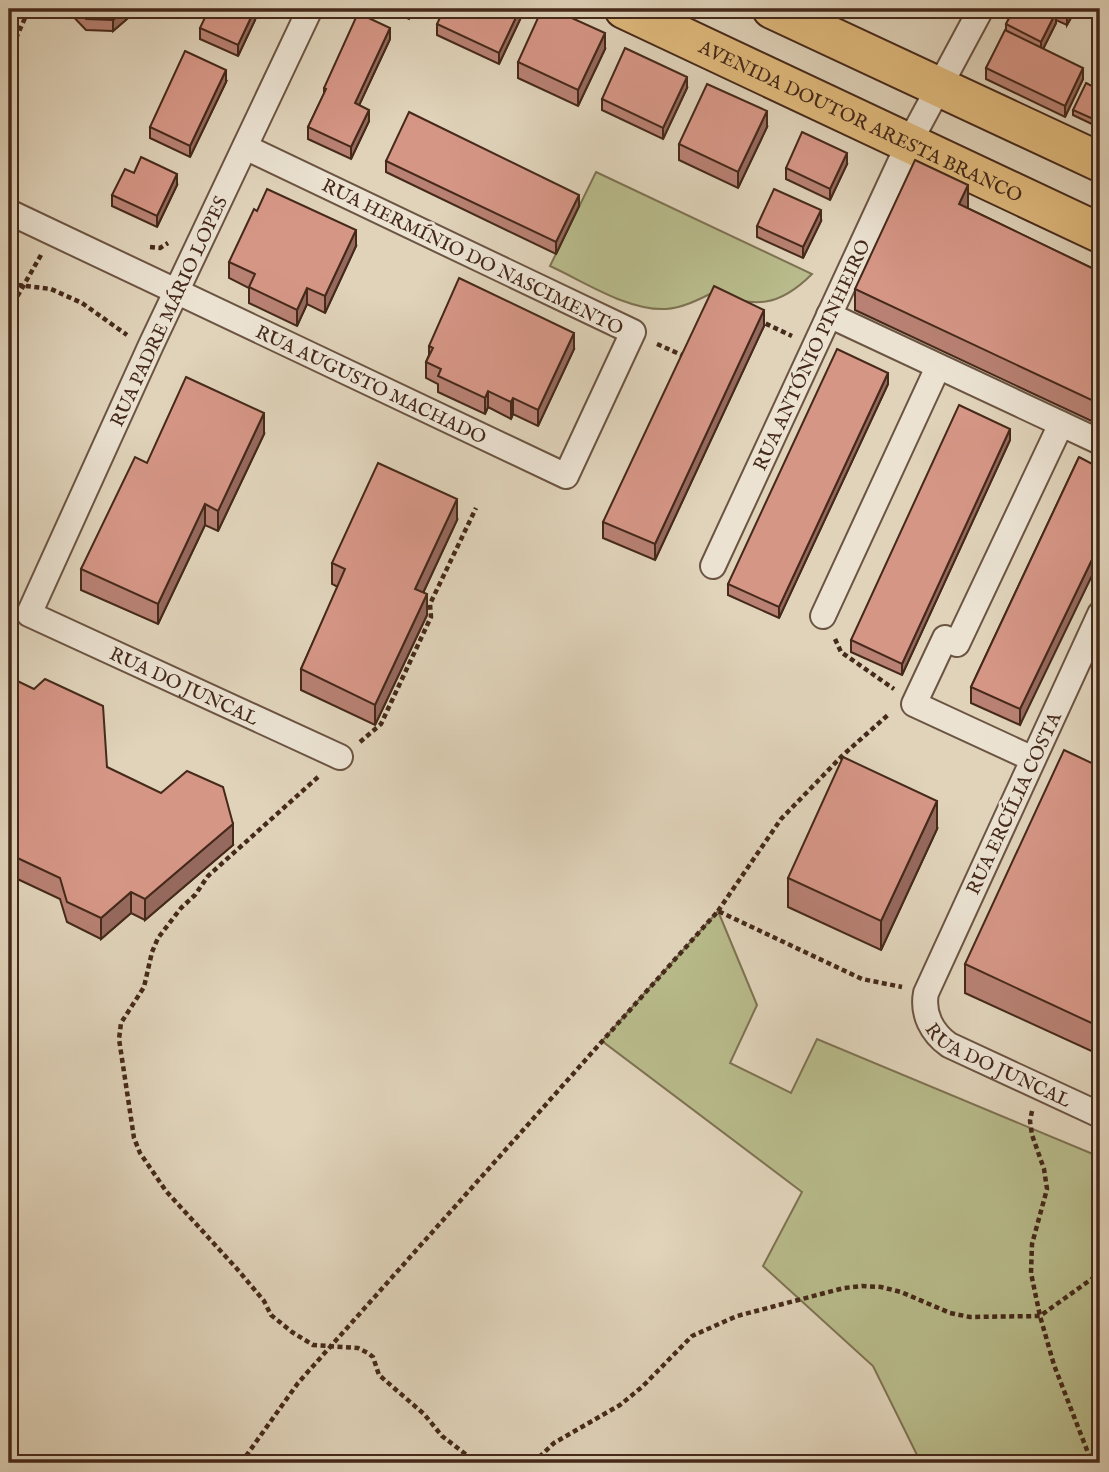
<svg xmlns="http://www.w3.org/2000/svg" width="1109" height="1472" font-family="'IM FELL English',serif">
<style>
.green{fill:#b8bb8b;stroke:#7e7252;stroke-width:2}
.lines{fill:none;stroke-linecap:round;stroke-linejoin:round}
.minor-casing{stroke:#6c5442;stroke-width:28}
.primary-casing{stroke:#45291a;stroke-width:42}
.path{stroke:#45291a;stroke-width:4.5;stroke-dasharray:5 3.5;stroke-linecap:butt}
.minor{stroke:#ebe2d2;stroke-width:24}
.primary{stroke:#e0ba7d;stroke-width:38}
.wall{fill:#b88173;stroke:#45291a;stroke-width:2}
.shaded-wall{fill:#96695e;stroke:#45291a;stroke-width:2}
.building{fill:#d69686;stroke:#45291a;stroke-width:2}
.labels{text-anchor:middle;stroke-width:6;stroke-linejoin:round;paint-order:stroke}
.street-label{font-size:19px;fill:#45291a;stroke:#ebe2d2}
</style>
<rect width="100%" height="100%" fill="#e0d3ba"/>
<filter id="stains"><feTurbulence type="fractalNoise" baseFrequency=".00286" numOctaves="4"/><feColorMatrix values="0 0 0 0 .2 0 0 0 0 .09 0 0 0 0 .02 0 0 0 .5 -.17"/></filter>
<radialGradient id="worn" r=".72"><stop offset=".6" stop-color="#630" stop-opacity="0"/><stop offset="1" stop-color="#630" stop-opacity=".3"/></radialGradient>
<g class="green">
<path d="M596 172 812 274C778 308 756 307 712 293 698 300 682 308 666 309 628 311 585 282 550 266Z"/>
<path d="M718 911 757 1005 730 1063 791 1093 817 1039 1100 1157V1463H921L873 1366 763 1266 802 1192 602 1041Z"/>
</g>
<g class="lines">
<defs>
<g id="minor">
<path id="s1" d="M310 9 151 345 29 614 340 757"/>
<path id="s2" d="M9 212 566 476 633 332 245 147"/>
<path d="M829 315 1100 442"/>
<path id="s3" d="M713 566 909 143 981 9"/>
<path id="s4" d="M1100 614 926 993C922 1014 932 1033 949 1045L1100 1115"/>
<path d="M823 616 938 367"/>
<path d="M1033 759 914 704 945 638 957 644 1061 424"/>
</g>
<g id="primary">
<path id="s5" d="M624 9 1100 233"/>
<path d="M772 9 1100 162"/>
</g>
</defs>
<use href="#minor" class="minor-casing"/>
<use href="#primary" class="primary-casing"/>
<g class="path">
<path d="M9 54 29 9"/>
<path d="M150 247 160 248 168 243"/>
<path d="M9 284 51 289 82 303 127 335"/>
<path d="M9 311 41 255"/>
<path d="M758 320 792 336"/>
<path d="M657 344 684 356"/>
<path d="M835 639 841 652 894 689"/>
<path d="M360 742 381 724 431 617 430 604 476 508"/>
<path d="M318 777 208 876 195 895 181 908 158 938 152 952 144 987 121 1023 119 1039 134 1138 140 1153 166 1191 238 1270 264 1301 271 1315 292 1332 313 1345 358 1348 368 1353 373 1357 379 1375 424 1414 442 1436 477 1463"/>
<path d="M718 911 781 819 843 755 889 714"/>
<path d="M1032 1111 1030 1121 1032 1135 1044 1169 1047 1189 1032 1244 1031 1273 1040 1316 1054 1365 1092 1463"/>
<path d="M241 1463 298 1383 718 911 862 979 902 987"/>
<path d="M533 1463 554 1443 620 1405 642 1387 692 1336 737 1316 844 1288 862 1286 881 1287 901 1292 950 1313 970 1317 1040 1316 1100 1273"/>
</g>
<use href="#minor" class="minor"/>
<use href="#primary" class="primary"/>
</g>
<g class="wall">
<path d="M66 9H135V12L113 31 86 30Z"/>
<path d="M383 9H413L409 19 391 11 389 15 383 12Z"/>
<path d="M524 9V11L499 64 437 35V24Z"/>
<path d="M1014 9H1076L1067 25 1056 20V23L1043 49 1083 79 1065 117 986 79V68L1006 31V24Z"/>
<path d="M1100 9V26L1096 24V12Z"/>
<path d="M255 20 238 56 200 39V28Z"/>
<path d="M390 39 359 105 369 121 351 159 308 139V127L324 94V88Z"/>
<path d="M605 49 578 106 518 78V62Z"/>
<path d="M226 82 190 157 150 138V127Z"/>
<path d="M687 88 663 139 602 110V99Z"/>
<path d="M1100 90V128L1073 115V110Z"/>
<path d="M767 127 738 188 679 160V144Z"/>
<path d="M386 161 579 206 556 254 386 172Z"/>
<path d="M847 164 830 200 786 179V168Z"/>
<path d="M177 185 157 227 112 206V195Z"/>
<path d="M968 206 967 208 994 221 1100 272V425L855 310V289Z"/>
<path d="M821 221 803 258 757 237V226Z"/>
<path d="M356 246 325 313 307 304 297 326 249 303V288L229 278V262Z"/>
<path d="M764 326 655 560 603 538V522Z"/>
<path d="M429 346 574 349 538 426 513 414 511 419 488 407 485 414 438 392V384L426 378V362L429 355Z"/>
<path d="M888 384 779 618 728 595V584Z"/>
<path d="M264 434 218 531 205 525 158 624 81 590V569L147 463Z"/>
<path d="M1010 440 902 675 851 652V640Z"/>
<path d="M1079 457 1020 725 971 703V687Z"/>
<path d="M457 520 423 593 427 615 375 725 301 690V669L338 587 332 584V563Z"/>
<path d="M9 677 107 767 233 845 145 920 131 913 101 939 67 922 60 899 9 875Z"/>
<path d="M1100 767V1055L965 993V964Z"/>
<path d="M937 829 881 950 788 907V878Z"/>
</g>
<g class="shaded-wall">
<path d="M126 9H135V12L113 31V20Z"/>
<path d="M255 9V20L238 56V45Z"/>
<path d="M409 9H413L409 19Z"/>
<path d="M520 9H524V11L499 64V53Z"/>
<path d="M1070 9H1076L1067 25V14Z"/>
<path d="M1056 12V23L1041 53V42Z"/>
<path d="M390 28V39L355 114V103Z"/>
<path d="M605 33V49L578 106V90Z"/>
<path d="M1083 68V79L1065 117V106Z"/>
<path d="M226 70V82L190 157V146Z"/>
<path d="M687 77V88L663 139V128Z"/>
<path d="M369 110V121L351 159V147Z"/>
<path d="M767 111V127L738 188V172Z"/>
<path d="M847 153V164L830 200V189Z"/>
<path d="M177 174V185L157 227V216Z"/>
<path d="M968 185V206L959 225V204Z"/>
<path d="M579 195V206L556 254V242Z"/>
<path d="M821 210V221L803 258V247Z"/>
<path d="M356 230V246L325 313V296Z"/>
<path d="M307 288V304L297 326V310Z"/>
<path d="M764 310V326L655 560V544Z"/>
<path d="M574 333V349L538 426V410Z"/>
<path d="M888 373V384L779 618V607Z"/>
<path d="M488 391V407L485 414V398Z"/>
<path d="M513 398V414L511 419V402Z"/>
<path d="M264 413V434L218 531V511Z"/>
<path d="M1010 429V440L902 675V664Z"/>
<path d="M457 499V520L415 610V589Z"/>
<path d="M205 504V525L158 624V604Z"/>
<path d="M1100 543V559L1020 725V709Z"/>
<path d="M427 594V615L375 725V705Z"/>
<path d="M937 801V829L881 950V921Z"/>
<path d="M233 824V845L145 920V899Z"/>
<path d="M131 892V913L101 939V918Z"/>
</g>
<g class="building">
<path d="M76 9H126L113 20 86 19Z"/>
<path d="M209 9H255L238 45 200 28Z"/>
<path d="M444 9H520L499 53 437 24Z"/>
<path d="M542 9H552L605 33 578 90 518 62Z"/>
<path d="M1014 9H1049L1056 12 1041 42 1006 24Z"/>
<path d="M1057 9H1070L1067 14Z"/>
<path d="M358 13 390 28 355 103 369 110 351 147 308 127 326 89 324 88Z"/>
<path d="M1005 30 1083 68 1065 106 986 68Z"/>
<path d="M625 48 687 77 663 128 602 99Z"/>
<path d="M185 51 226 70 190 146 150 127Z"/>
<path d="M1086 83 1100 90V122L1073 110Z"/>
<path d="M707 84 767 111 738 172 679 144Z"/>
<path d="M409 112 579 195 556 242 386 161Z"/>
<path d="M802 132 847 153 830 189 786 168Z"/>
<path d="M141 157 177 174 157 216 112 195 125 169 134 173Z"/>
<path d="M915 160 968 185 959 204 1100 272V404L855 289Z"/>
<path d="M267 189 356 230 325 296 307 288 297 310 249 287 255 274 229 262 254 209 257 211Z"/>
<path d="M774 189 821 210 803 247 757 226Z"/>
<path d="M459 278 574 333 538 410 513 398 511 402 488 391 485 398 438 376 441 369 426 362 433 348 429 346Z"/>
<path d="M714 286 764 310 655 544 603 522Z"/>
<path d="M837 349 888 373 779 607 728 584Z"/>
<path d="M186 377 264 413 218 511 205 504 158 604 81 569 135 457 147 463Z"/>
<path d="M959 405 1010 429 902 664 851 640Z"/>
<path d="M1079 457 1100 468V543L1020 709 971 687Z"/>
<path d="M378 463 457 499 415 589 427 594 375 705 301 669 345 569 332 563Z"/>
<path d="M9 677 34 689 45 679 103 706 107 767 161 793 187 771 223 787 233 824 145 899 131 892 101 918 67 902 60 878 9 854Z"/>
<path d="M1064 750 1100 767V1027L965 964Z"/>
<path d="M843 757 937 801 881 921 788 878Z"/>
</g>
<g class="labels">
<g class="street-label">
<text dy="7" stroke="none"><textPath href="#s5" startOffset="262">AVENIDA DOUTOR ARESTA BRANCO</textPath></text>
<text transform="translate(473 256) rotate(26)" y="7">RUA HERMÍNIO DO NASCIMENTO</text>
<text transform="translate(168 311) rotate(-65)" y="7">RUA PADRE MÁRIO LOPES</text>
<text dy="7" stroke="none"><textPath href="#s3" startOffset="233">RUA ANTÓNIO PINHEIRO</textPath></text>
<text dy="7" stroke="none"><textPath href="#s2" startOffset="401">RUA AUGUSTO MACHADO</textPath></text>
<text dy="7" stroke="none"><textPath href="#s1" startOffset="838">RUA DO JUNCAL</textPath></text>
<text transform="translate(1013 803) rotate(-65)" y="7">RUA ERCÍLIA COSTA</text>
<text dy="7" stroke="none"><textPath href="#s4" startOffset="530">RUA DO JUNCAL</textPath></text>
</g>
</g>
<rect width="1109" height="1472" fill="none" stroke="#e0d3ba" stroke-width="35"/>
<rect x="10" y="10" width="1088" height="1451" fill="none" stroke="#45291a" stroke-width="3.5"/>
<rect x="18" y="18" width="1074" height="1437" fill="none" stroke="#45291a" stroke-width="2"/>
<rect width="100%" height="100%" filter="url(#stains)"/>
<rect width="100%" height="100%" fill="url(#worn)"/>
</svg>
